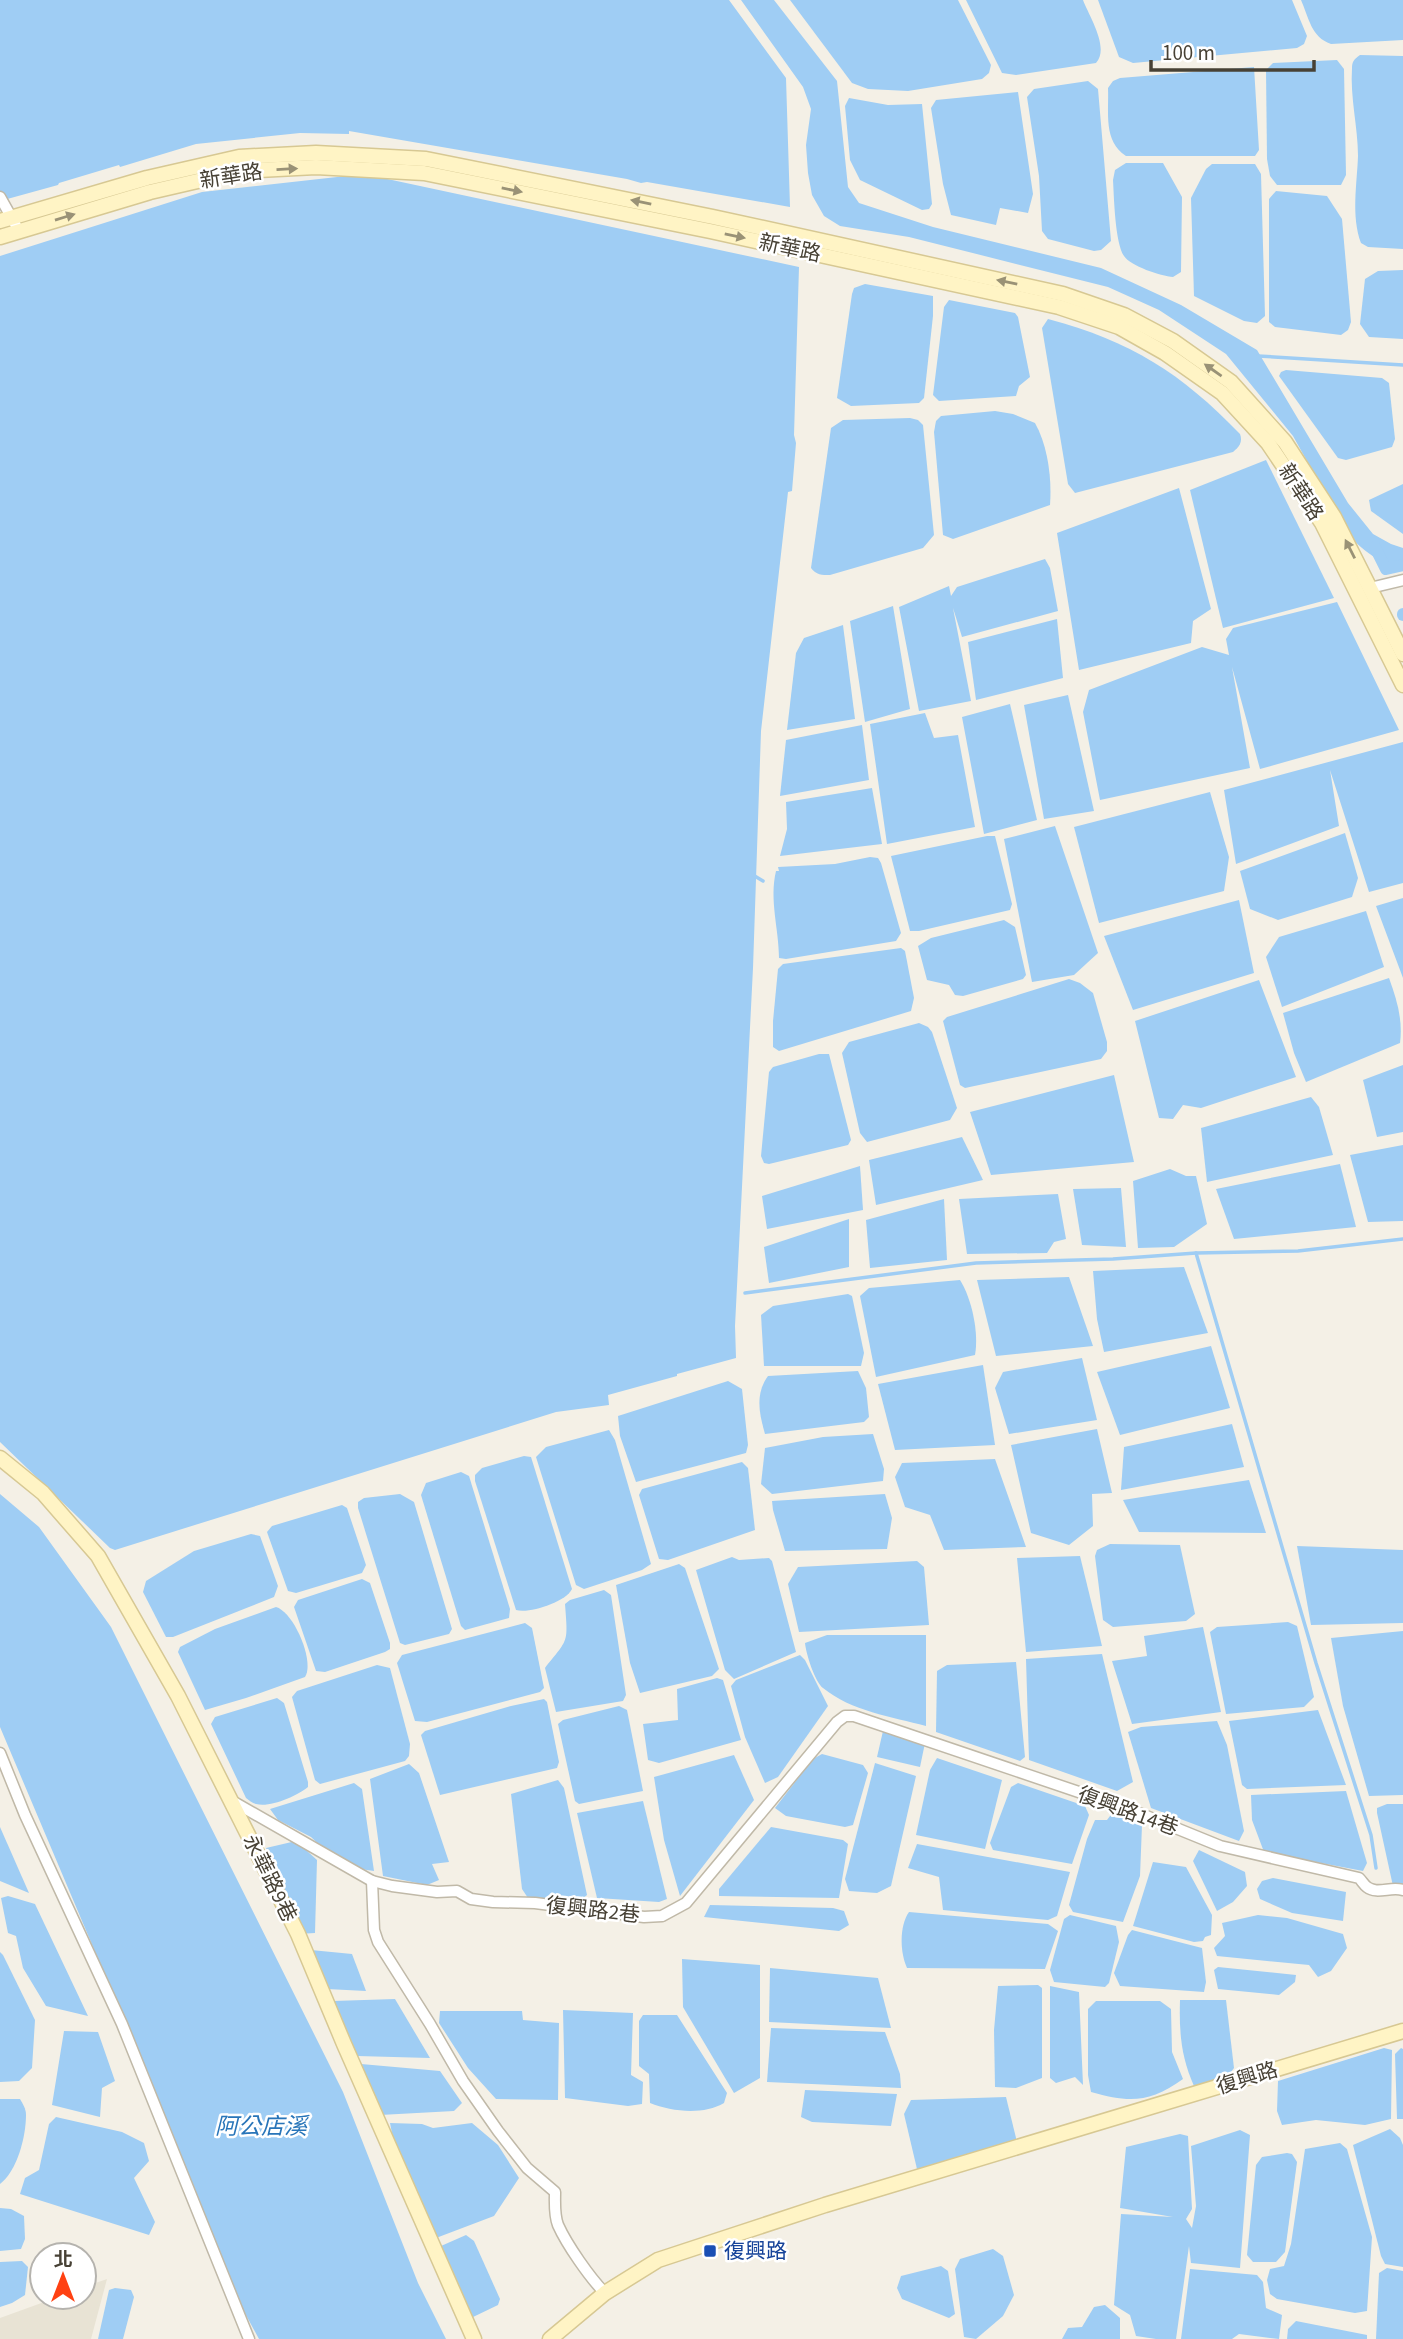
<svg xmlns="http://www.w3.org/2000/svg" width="1403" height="2339" font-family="'Source Sans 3','Noto Sans TC',sans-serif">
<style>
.residential{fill:#e8e3d4}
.water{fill:#9fcdf4}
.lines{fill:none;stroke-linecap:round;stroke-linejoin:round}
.stream{stroke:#9fcdf4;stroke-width:3.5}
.canal{stroke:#9fcdf4;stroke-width:12}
.street-casing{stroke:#c0b9a8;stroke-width:13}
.secondary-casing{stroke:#d7c893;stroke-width:17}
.street{stroke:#fff;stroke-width:10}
.secondary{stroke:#fff4c5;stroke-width:14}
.oneway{fill:#9a9276}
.transit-dot{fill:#1a4fb4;stroke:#fff;stroke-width:2.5}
.labels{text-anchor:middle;stroke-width:5;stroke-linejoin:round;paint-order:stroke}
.street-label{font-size:21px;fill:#474135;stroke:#fff}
.transit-label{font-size:21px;fill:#164399;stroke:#fff;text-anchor:start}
.water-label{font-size:23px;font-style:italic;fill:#2875b9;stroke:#fff}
</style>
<rect width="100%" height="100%" fill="#f4f0e6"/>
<path class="residential" d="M107 2279 91 2339H0V2318L58 2297H84V2287Z"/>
<g class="water">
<path d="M0 0H729L786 78 790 207 647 182 641 183 627 179 349 131V134L300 133 196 144 120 167 119 165 59 183 58 185 0 201Z"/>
<path d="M741 0H774L837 81 848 187 859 203 933 227 1101 268 1181 305 1257 350 1348 503 1373 534 1391 544 1403 548V566C1381 566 1361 549 1347 533L1293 436 1226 354 1159 310 1108 287 909 237 840 226 824 216 812 195 808 173 806 145 811 109 803 87Z"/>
<path d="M790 0H958L991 65 989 73 982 79 908 91 868 89 852 83Z"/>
<path d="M966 0H1083C1089 16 1110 48 1096 63L1016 75 1002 73Z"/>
<path d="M1098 0H1292L1307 36 1304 44 1297 48 1133 63 1119 57Z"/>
<path d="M1301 0H1403V40L1331 44C1311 37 1309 18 1301 0Z"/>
<path d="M1360 55 1403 56V249L1368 247 1361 243C1351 216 1357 184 1358 156 1358 127 1350 98 1352 68 1352 62 1354 59 1360 55Z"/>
<path d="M1337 60 1344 69 1346 175 1341 185H1277L1270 176 1267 159 1266 70 1273 63Z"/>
<path d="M1254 67 1259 150 1255 156H1126C1103 141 1109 113 1108 88L1113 81 1120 78Z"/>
<path d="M1088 81 1098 89 1111 241 1101 250 1094 251 1048 239 1042 231 1039 176 1027 97 1034 89Z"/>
<path d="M1018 92 1033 194 1028 213 1000 208 996 225 951 215 943 184 931 108 936 100Z"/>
<path d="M849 98 888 105 922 104 932 204 929 209 922 210 860 180 850 160 845 106Z"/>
<path d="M1126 163H1163L1182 197 1181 272 1173 277C1161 276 1130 266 1124 256 1115 243 1114 197 1113 180L1115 170Z"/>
<path d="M1212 164H1255L1261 174 1265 316 1257 323 1244 321 1194 296 1191 198 1206 169Z"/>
<path d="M364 174 799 267 794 435 796 443 792 491 788 492 761 731 753 968 735 1326 736 1358 677 1374V1376L608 1395 609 1405 556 1412 115 1550 110 1548 0 1442V256L202 192Z"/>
<path d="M1276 191 1327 196 1342 219 1351 322 1348 330 1341 335 1275 327 1269 322V199Z"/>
<path d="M1403 270V339L1369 337 1360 324 1365 279 1378 271Z"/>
<path d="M865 284 933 296V316L924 398 919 403 851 406 837 398 852 294 854 288Z"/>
<path d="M949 300 1015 313 1018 317 1030 377 1019 386 1016 396 939 401 933 395 944 307Z"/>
<path d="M1048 319C1131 341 1181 373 1240 434 1243 442 1239 447 1233 452L1075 493 1068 484 1042 328Z"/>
<path d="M1286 370 1382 378 1389 383 1395 439 1392 447 1346 460 1338 458 1279 376 1281 372Z"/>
<path d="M995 411 1013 414 1035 423C1048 446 1052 479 1050 505L953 539 943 535 934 432 936 421 941 416Z"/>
<path d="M910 418 918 420 923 425 934 535 923 548 830 575C822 575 816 575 811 568L831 428 843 420Z"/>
<path d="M1266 460 1334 598 1223 628 1190 490Z"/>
<path d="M1403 484V534L1371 511 1369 500Z"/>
<path d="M1179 488 1211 609 1193 621 1191 643 1079 670 1057 533Z"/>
<path d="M1045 559 1050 568 1058 611 962 637 953 608 971 701 919 711 899 607 949 586 951 596 957 587Z"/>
<path d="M1337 602 1399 730 1260 769 1232 667 1250 768 1100 800 1083 712 1089 690 1202 647 1229 655 1226 639 1233 628Z"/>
<path d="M893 606 910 709 865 722 850 621Z"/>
<path d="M1057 619 1063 678 976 700 968 642Z"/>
<path d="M843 625 855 719 787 730 796 653 804 638Z"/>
<path d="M1068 695 1094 811 1044 819 1024 705Z"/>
<path d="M1010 704 1037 820 984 834 962 717Z"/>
<path d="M925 713 934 738 958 735 975 827 887 844 870 724Z"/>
<path d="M862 725 869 780 780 796 786 740Z"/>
<path d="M1403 742V883L1369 892 1330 770 1339 826 1236 864 1224 790Z"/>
<path d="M872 788 882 844 780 856 787 829 786 802Z"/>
<path d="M1210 792 1229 857 1224 891 1099 923 1074 827Z"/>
<path d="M1055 826 1098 953 1074 975 1032 982 1004 839Z"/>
<path d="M1345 833 1358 878 1352 897 1278 920 1250 909 1240 871Z"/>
<path d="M987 836H995L1012 904 1010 910 919 931H910L891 856Z"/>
<path d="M870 857 878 858 881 863 901 933 896 941 786 959 779 958C779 929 769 900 776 871H779L778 867 835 864Z"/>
<path d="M1403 898V978L1376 906Z"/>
<path d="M1239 900 1254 973 1133 1010 1104 936Z"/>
<path d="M1366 911 1384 967 1282 1007 1266 957 1279 937Z"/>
<path d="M1004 920 1015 927 1026 975 1023 979 963 996 955 995 949 985 927 980 918 946 931 938Z"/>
<path d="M901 948 905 951 914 998 911 1011 779 1051 773 1047V1021L778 969 783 964Z"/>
<path d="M1389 978C1397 1000 1403 1020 1400 1043L1306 1082 1294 1053 1283 1013Z"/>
<path d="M1069 979 1080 983 1093 993 1107 1042V1051L1101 1059 965 1088 960 1085 943 1021 947 1017Z"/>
<path d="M1259 980 1296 1077 1201 1108 1183 1105 1173 1119 1159 1118 1135 1021Z"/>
<path d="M919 1023 928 1027 932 1032 957 1108 950 1120 867 1142 860 1133 842 1053 849 1042Z"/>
<path d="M819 1054H829L851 1140 848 1145 769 1164 764 1163 761 1156 769 1072 773 1067Z"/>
<path d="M1403 1065V1132L1377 1137 1363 1080Z"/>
<path d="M1114 1075 1134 1162 991 1175 970 1112Z"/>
<path d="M1311 1097 1319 1107 1333 1155 1207 1182 1201 1128Z"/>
<path d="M962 1137 983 1180 876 1205 869 1160Z"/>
<path d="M1403 1145V1221L1368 1222 1350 1155Z"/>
<path d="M1340 1164 1356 1227 1234 1239 1216 1189Z"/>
<path d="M860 1166 863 1210 767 1229 762 1196Z"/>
<path d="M1170 1169 1186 1176H1196L1207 1224 1174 1247 1138 1248 1133 1181Z"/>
<path d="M1121 1188 1126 1247 1082 1245 1073 1189Z"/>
<path d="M1058 1194 1066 1239 1054 1242 1047 1253 967 1254 959 1199Z"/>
<path d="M944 1199 947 1260 870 1268 866 1220Z"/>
<path d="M849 1219V1267L769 1283 764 1247Z"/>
<path d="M1184 1267 1208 1333 1104 1352 1097 1319 1093 1271Z"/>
<path d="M1069 1277 1093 1346 996 1356 977 1280Z"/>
<path d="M960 1280C972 1299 979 1333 975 1355L876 1377 860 1296 869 1288Z"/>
<path d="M848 1294 852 1296 864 1353 861 1366H764L761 1315 773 1306Z"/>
<path d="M1211 1346 1230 1408 1120 1435 1097 1372Z"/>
<path d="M1082 1358 1097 1420 1009 1434 995 1388 1003 1372Z"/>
<path d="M983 1365 995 1445 895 1450 878 1384Z"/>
<path d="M858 1371 866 1388 869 1417 864 1422 765 1434C759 1413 755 1394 768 1376Z"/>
<path d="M728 1381 742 1389 748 1445 746 1453 636 1482 620 1436 618 1416Z"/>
<path d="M1232 1424 1244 1467 1121 1490 1124 1447Z"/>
<path d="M1097 1429 1112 1493 1092 1494 1093 1526 1069 1545 1031 1533 1011 1445Z"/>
<path d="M609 1430 615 1440 651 1564 642 1570 584 1589 576 1585 536 1457 546 1447Z"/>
<path d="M873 1434 884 1469 883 1481 772 1494 761 1484 765 1448 823 1437Z"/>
<path d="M524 1456 531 1457 572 1589C566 1602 529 1614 516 1610L475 1481V1475L482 1468Z"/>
<path d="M995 1459 1026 1547 944 1550 930 1515 905 1507 895 1477 902 1463Z"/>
<path d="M742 1462 748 1468 755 1530 668 1560 659 1559 639 1495 642 1489Z"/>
<path d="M461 1472 469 1476 510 1609 509 1618 465 1630 461 1626 421 1495 426 1483Z"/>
<path d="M1249 1480 1266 1533 1139 1532 1123 1500Z"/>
<path d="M0 1494 39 1527 111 1627 343 2092 418 2283 446 2339H259L241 2306 118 2006 0 1727Z"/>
<path d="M400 1494 414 1502 452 1629 449 1634 405 1645 400 1643 358 1508V1502L364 1498Z"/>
<path d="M885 1494 892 1518 887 1549 785 1551 773 1510 772 1501Z"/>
<path d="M342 1505 347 1508 366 1565 362 1573 296 1593 288 1591 267 1532 272 1526Z"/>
<path d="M251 1534 260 1536 278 1586 274 1597 173 1637H166L143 1592 146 1581 194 1551Z"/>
<path d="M1110 1544 1180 1545 1195 1614 1186 1621 1113 1627 1103 1620 1095 1556 1097 1550Z"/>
<path d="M1297 1546 1403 1550V1623L1311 1625Z"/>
<path d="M1080 1556 1102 1646 1026 1652 1017 1558Z"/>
<path d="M732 1557 739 1560 769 1558 772 1561 796 1652 734 1679 725 1670 696 1570Z"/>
<path d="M917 1561 924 1567 929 1625 799 1632 788 1584 798 1567Z"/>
<path d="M679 1564 685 1568 719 1669 712 1676 640 1693 630 1663 616 1585Z"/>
<path d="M362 1579 370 1583 390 1643V1649L385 1652 325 1672 316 1671 294 1607 298 1600Z"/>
<path d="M604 1590 611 1595 626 1695 623 1701 556 1712 545 1668C569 1638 568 1644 565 1604L570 1600Z"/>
<path d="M276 1607C294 1612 315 1662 305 1677L246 1698 205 1710 178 1652 180 1647 215 1629Z"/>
<path d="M1288 1622 1297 1626 1314 1697 1304 1707 1226 1714 1210 1632 1217 1627Z"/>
<path d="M525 1623 532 1628 544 1688 540 1692 427 1722 415 1721 397 1663 402 1655Z"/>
<path d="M1203 1627 1221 1712 1132 1724 1112 1661 1147 1656 1144 1636Z"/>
<path d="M1403 1631V1795L1369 1796 1343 1706 1331 1638Z"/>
<path d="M827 1635H926V1726C892 1717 851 1711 823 1688 815 1682 806 1654 805 1643Z"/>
<path d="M1102 1654 1133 1782 1117 1791 1029 1760 1026 1659Z"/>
<path d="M800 1655 805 1660 828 1706 778 1777 765 1783 745 1737 731 1686 736 1680Z"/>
<path d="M1016 1662 1025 1757 1020 1761 936 1732 937 1671 947 1665Z"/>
<path d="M377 1665 390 1668 410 1744 409 1756 405 1761 320 1784 315 1780 292 1697 297 1691Z"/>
<path d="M717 1678 723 1680 741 1740 659 1763 648 1760 643 1724 678 1720 677 1689Z"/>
<path d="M277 1698 284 1703 308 1782V1787C297 1796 270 1808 256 1804 252 1803 249 1800 246 1798L211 1724 215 1717Z"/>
<path d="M544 1699 547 1702 559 1762 557 1768 440 1795 421 1735 425 1731 511 1706Z"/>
<path d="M619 1706 627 1710 643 1791 579 1804 575 1801 558 1724 563 1720Z"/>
<path d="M1318 1710 1346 1785 1247 1789 1242 1785 1229 1721Z"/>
<path d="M1217 1721 1227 1745 1244 1831 1239 1841 1151 1808 1128 1732 1141 1727Z"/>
<path d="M883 1731 925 1743 920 1767 877 1757Z"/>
<path d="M822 1754 863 1765 868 1773 853 1825 845 1827 786 1816 775 1808 813 1759Z"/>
<path d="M734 1755 754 1800 680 1896 664 1840 654 1777Z"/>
<path d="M937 1758 1002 1780 985 1849 916 1835 930 1770Z"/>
<path d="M875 1763 916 1776 891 1886 877 1893 849 1891 845 1879Z"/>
<path d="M409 1764 419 1773 449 1862 432 1864 439 1880 427 1885 383 1876 370 1779Z"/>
<path d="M558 1780 564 1788 587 1895 576 1904 528 1898 522 1889 511 1794Z"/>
<path d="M354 1783 362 1789 374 1871 360 1869 327 1852 311 1837 278 1820 270 1809Z"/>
<path d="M1018 1783 1085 1806 1089 1815 1072 1864 993 1850 990 1843 1011 1787Z"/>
<path d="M1346 1791 1367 1863 1363 1871 1264 1852 1252 1820 1251 1795Z"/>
<path d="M643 1801 667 1899 659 1902 597 1898 577 1813Z"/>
<path d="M1387 1804H1403V1889L1393 1886 1377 1813V1808Z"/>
<path d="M1113 1812 1142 1825 1140 1876 1123 1922 1073 1912 1069 1905 1087 1839 1095 1820H1107Z"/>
<path d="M0 1827 29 1893 0 1881Z"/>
<path d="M771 1827 843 1840 848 1844 839 1898 719 1896V1889Z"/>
<path d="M296 1841 317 1860 315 1933 298 1934 266 1848Z"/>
<path d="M917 1844 1070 1872 1057 1916 1048 1920 943 1910 939 1877 908 1868Z"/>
<path d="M1199 1850 1245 1872 1247 1886 1233 1902 1217 1911 1193 1861Z"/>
<path d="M1153 1862 1186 1867 1212 1915 1211 1935 1205 1937 1203 1941 1194 1942 1133 1926Z"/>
<path d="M1273 1878 1346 1892 1343 1921 1292 1913 1260 1899 1257 1889 1262 1881Z"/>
<path d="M8 1896 35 1904 88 2016 46 2006 23 1968 16 1936 8 1933 1 1898Z"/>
<path d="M710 1905 833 1908 844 1911 849 1925 839 1931 704 1917Z"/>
<path d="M909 1912 1048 1924 1058 1931 1045 1969 907 1968C900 1953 899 1926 909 1912Z"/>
<path d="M1070 1915 1116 1926 1119 1942 1109 1983 1105 1987 1054 1982 1050 1970 1064 1919Z"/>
<path d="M1258 1915 1287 1918 1343 1934 1347 1948 1331 1971 1318 1977 1309 1965 1217 1956 1214 1948 1225 1936 1222 1923Z"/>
<path d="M1132 1930 1202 1948 1206 1982 1204 1992 1120 1986 1114 1973 1128 1935Z"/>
<path d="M311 1950 352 1954 366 1991 327 1989Z"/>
<path d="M0 1952 3 1955 35 2020 32 2068 19 2081 0 2082Z"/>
<path d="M682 1959 760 1965V2078L734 2093 683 2007Z"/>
<path d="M1218 1967 1296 1975 1295 1982 1279 1995 1218 1989 1214 1970Z"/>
<path d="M770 1968 878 1978 891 2028 769 2022Z"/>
<path d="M1038 1985 1042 1988V2078L1016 2088 995 2087 994 2030 998 1986Z"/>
<path d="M1050 1986 1079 1992 1083 2085 1075 2077 1056 2083 1050 2078Z"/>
<path d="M395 1999 430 2058 357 2056 333 2001Z"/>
<path d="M1180 2000H1226L1234 2068 1228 2076 1194 2086C1181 2057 1179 2032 1180 2000Z"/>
<path d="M1096 2001H1160L1171 2009 1172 2052 1183 2079C1149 2103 1130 2103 1091 2092L1088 2075V2009Z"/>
<path d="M563 2010 633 2013 631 2075 643 2082 642 2104 628 2106 565 2098Z"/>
<path d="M440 2011H522L523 2020 559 2023 558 2100 496 2099 468 2068 439 2023Z"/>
<path d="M643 2015H677L727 2093 724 2103C704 2115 672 2112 650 2103L649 2074 639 2066V2021Z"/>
<path d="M771 2028 885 2032 900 2074 901 2088 767 2082Z"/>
<path d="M64 2031 98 2032 115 2081 102 2088 100 2117 52 2105Z"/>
<path d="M1384 2048 1392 2050 1391 2119 1365 2125 1316 2120 1282 2125 1277 2111 1278 2081Z"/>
<path d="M1401 2048 1403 2049V2119H1397L1395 2054Z"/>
<path d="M361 2064 440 2071 462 2103 454 2111 380 2115Z"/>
<path d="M805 2090 897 2094 891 2126 812 2122 801 2117Z"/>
<path d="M1006 2097 1017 2142 917 2169 904 2114 911 2100Z"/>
<path d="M0 2099H20C23 2104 26 2109 26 2115 26 2137 17 2171 0 2184Z"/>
<path d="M56 2117 122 2132 144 2143 149 2161 134 2178 155 2222 149 2235 20 2194 25 2178 39 2170 49 2124Z"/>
<path d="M390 2123 422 2124 433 2128 472 2123 498 2145 519 2178 494 2216 436 2238 394 2143Z"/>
<path d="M1390 2129 1400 2138 1403 2145V2267L1385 2264 1381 2256 1353 2145Z"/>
<path d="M1240 2130 1250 2135 1240 2268 1191 2263 1189 2246 1176 2339H1156L1136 2336 1130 2315 1114 2305 1121 2214 1173 2217 1120 2208 1126 2147 1180 2134 1188 2136 1192 2209 1186 2219 1192 2228 1196 2206 1191 2146Z"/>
<path d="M1340 2143 1347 2149 1372 2237 1367 2311 1355 2313 1277 2299 1270 2294 1267 2280 1270 2269 1284 2266 1291 2244 1305 2149Z"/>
<path d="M1287 2153 1292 2154 1297 2162 1285 2252 1276 2262H1253L1247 2255 1256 2165 1262 2157Z"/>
<path d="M0 2208 11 2209 24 2216 25 2239 21 2249 0 2251Z"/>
<path d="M466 2235 474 2241 500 2299 498 2305 471 2318 441 2246Z"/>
<path d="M993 2249 1003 2256 1014 2295 1003 2316 976 2339 964 2337 955 2269 960 2259Z"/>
<path d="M22 2261 28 2267 25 2295 12 2303 0 2307V2262Z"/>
<path d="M941 2266 948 2271 955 2314 949 2318 902 2299 897 2288 901 2276Z"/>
<path d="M1387 2268 1403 2271V2339H1376L1379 2273Z"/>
<path d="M1190 2269 1257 2275 1263 2282 1266 2308 1282 2315 1279 2339 1239 2334 1232 2339H1181Z"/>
<path d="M115 2288 131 2290 134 2297 123 2339H98L109 2290Z"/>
<path d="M1105 2305 1120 2318V2339H1062L1068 2328 1082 2327 1094 2307Z"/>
<path d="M1296 2321 1367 2335V2339H1287L1288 2329Z"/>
</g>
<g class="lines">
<g class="stream">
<path d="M1258 356 1403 365"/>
<path d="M753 875 763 881"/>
<path d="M1196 1253 1316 1663 1371 1835 1376 1868"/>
<path d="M745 1293 976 1263 1113 1259 1196 1253 1298 1251 1403 1239"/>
</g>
<g class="canal">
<path d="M1375 547 1386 569 1403 565"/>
<path d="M1403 614V615"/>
</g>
<defs>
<g id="street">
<path d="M0 197 19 231"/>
<path d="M1370 588 1403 580"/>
<path d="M0 1753 25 1815 122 2024 249 2339"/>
<path d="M232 1801 372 1881 392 1886 437 1892 457 1891 471 1899 493 1902 535 1903 644 1917 662 1916 686 1903 837 1722 845 1716H854L1129 1809 1220 1846 1359 1878C1362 1881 1364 1885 1367 1887 1377 1895 1391 1886 1403 1890"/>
<path d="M372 1881 374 1930 378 1942 430 2024 463 2081 498 2131 527 2168 555 2192C555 2203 554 2215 558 2225 567 2245 590 2278 605 2293"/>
</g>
<g id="secondary">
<path d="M0 221 147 178 239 157 316 153 426 159 713 217 1063 294 1124 315 1173 341 1231 382 1285 442 1334 517 1403 654"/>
<path d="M0 237 150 192 241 171 316 167 424 173 710 231 1059 307 1119 327 1165 353 1222 393 1268 443 1322 523 1403 685"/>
<path d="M0 1458 43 1493 98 1556 178 1696 298 1934 344 2044 474 2339"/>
<path d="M550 2339 605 2293 658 2260 825 2205 1403 2031"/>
</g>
</defs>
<use href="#street" class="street-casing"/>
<use href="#secondary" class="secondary-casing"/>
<use href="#street" class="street"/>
<use href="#secondary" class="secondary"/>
</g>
<defs><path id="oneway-solid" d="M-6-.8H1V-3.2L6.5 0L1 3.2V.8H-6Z" transform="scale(1.75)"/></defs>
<g class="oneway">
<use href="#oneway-solid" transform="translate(287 169) rotate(-3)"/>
<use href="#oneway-solid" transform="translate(512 190) rotate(11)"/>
<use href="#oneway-solid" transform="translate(641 202) rotate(-168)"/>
<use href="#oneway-solid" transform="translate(65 217) rotate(-17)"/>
<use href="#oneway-solid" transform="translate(735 236) rotate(12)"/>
<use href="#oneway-solid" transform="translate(1007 282) rotate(-168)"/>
<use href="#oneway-solid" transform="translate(1213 370) rotate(-145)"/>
<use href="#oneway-solid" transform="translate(1350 549) rotate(-117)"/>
</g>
<rect class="transit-dot" x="703" y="2244" width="14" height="14" rx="3.5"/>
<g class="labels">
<g class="street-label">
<text transform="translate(231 176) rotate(-9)" y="7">新華路</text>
<text transform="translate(790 248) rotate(12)" y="7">新華路</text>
<text transform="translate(1301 492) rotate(57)" y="7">新華路</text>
<text transform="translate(1128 1811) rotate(20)" y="7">復興路14巷</text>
<text transform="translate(270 1878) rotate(64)" y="7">永華路9巷</text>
<text transform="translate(593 1910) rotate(6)" y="7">復興路2巷</text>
<text transform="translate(1247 2078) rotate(-17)" y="7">復興路</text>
</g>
<g class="transit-label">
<text x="724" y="2258">復興路</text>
</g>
<g class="water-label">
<text x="261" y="2134">阿公店溪</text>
</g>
</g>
<g transform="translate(63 2276)"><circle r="33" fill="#ffffff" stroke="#b5b3ae" stroke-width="2"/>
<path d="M0-5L12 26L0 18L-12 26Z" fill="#ff4112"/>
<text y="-10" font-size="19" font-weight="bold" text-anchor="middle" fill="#474135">北</text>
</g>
<path d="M1151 60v10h163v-10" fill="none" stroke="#474135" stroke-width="3.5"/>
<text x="1162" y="60" font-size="21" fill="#474135" stroke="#ffffff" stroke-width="5" paint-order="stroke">100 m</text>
</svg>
